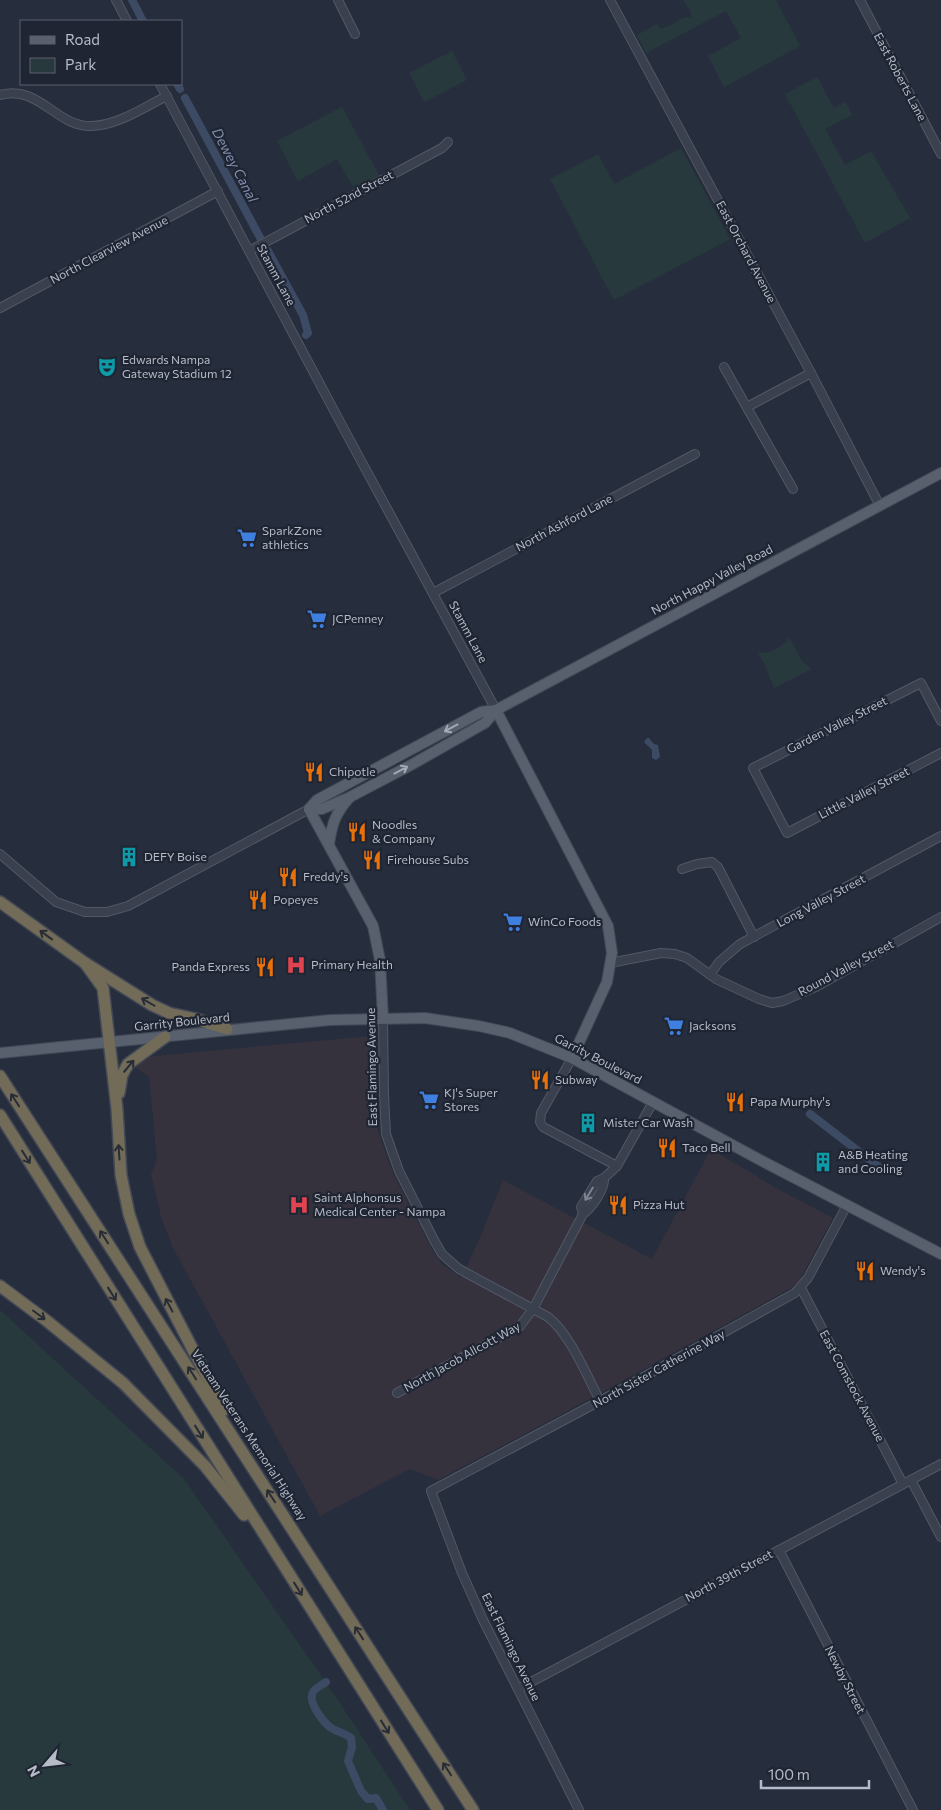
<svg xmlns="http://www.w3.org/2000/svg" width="941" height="1810" font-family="Commissioner,sans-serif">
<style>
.medical{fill:#35323e}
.green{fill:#28393e}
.water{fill:#3d4a64}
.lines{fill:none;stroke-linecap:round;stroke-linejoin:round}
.canal{stroke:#3d4a64;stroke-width:8}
.minor-casing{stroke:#525865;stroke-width:10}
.major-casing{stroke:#434956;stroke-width:12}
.highway-casing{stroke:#424855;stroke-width:14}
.minor{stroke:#3a404d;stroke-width:8}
.major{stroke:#585f6d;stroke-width:10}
.highway{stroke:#726b58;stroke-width:11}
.oneway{stroke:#a3a9b6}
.oneway2{stroke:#272c36}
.oneway3{stroke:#7e8491}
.labels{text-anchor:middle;stroke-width:4.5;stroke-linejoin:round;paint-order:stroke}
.street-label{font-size:12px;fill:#b6bbc8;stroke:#1f2532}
.poi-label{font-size:12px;fill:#b6bbc8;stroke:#1f2532;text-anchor:start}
.water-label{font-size:14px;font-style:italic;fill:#808ead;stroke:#1f2532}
</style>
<rect width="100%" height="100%" fill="#262d3d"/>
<path class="medical" d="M360 1037H371L375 1121 392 1171 433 1251 441 1263 461 1278 479 1240 503 1180 652 1259 711 1149 776 1188 833 1218 804 1272 798 1282 791 1288 601 1393 438 1480 410 1469 320 1516 173 1248 161 1217 151 1174 157 1160 149 1077 135 1067 145 1059 154 1056Z"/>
<g class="green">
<path d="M683 0H776L800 46 724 87 708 56 741 38 726 11 646 53 637 35 657 24 660 29 669 26 685 17 691 18V13Z"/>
<path d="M452 51 467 80 424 102 409 73Z"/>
<path d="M817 77 834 108 846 102 852 115 825 129 845 165 871 151 910 218 865 243 785 94Z"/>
<path d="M342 107 381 179 356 192 337 159 298 181 277 141Z"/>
<path d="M681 148 730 239 614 300 550 179 598 154 614 184Z"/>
<path d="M789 637 802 661 812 669 774 688 764 663 758 653C769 654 784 647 789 637Z"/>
<path d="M0 1310 184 1479 336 1697 410 1810H0Z"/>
</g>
<path class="water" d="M647 738H649L654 744 658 745 660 757 656 760 652 758V750L644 742Z"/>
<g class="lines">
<g class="canal">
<path d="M132 0 143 21"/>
<path d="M177 84 180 89"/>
<path d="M185 98 263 243"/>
<path d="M268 251 303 315 308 333 306 335"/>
<path d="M810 1114 879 1167"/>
<path d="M326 1682C322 1685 315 1688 313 1692 307 1702 325 1725 333 1729 340 1733 344 1732 351 1738L352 1747 348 1761 361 1791 368 1799 376 1798 383 1810"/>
</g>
<defs>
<g id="minor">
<path d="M116 0 127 21"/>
<path d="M338 0 355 34"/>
<path d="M610 0 811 373 880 506"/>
<path d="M860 0 941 154"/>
<path d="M160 84 346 433 496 710"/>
<path d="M0 95C39 84 57 128 92 126 119 125 144 107 167 96"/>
<path d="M249 251 442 148 448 142"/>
<path d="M0 308 218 191"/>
<path d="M724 367 793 489"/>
<path d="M747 407 811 373"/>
<path d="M433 593 695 454"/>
<path d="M941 721 921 683 753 768 787 833 941 753"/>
<path d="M0 854 56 902 85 912H107L128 906 309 809"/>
<path d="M682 869 697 864 712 862 718 867 754 937"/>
<path d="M610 963 661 953 675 954 687 958 716 979 759 999 772 1003 783 1001 816 987 941 917"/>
<path d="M710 975 719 962 740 944 941 836"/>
<path d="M383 1018 384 1094 386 1134 399 1171 434 1240 442 1254 459 1269 548 1317C570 1334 587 1376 600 1401"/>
<path d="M572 1058 541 1113 540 1122 543 1127 617 1166"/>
<path d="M583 1214 581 1207 597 1181 604 1178 617 1166 653 1102"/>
<path d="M801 1288 903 1484"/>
<path d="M397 1393 520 1326 533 1309 583 1214C592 1208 605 1189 604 1178"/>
<path d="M911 1480 941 1537"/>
<path d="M779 1550 913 1810"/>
<path d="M518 1689 941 1464"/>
<path d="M579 1810 483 1620 462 1573 431 1491 600 1401 795 1293 808 1278 847 1205"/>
</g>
<g id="major">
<path d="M496 710 608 926 612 953 607 982 572 1058"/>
<path d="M309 809 317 800 481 712 496 710 941 473"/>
<path d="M309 809 373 926 380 960 383 1018"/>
<path d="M309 809H322L350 797 411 765 485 723 496 710"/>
<path d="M329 844C332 824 335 814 349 798"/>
<path d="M0 1053 330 1020 425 1018 479 1026 510 1033 572 1058 762 1161 941 1254"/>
</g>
<g id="highway">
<path d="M0 902 85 963 152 1005 169 1013 196 1019 227 1029"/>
<path d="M85 963 103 988 117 1109 121 1175 129 1214 140 1247 224 1410"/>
<path d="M0 1076 473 1810"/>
<path d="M119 1093 122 1075 128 1064 165 1037"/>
<path d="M0 1115 438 1810"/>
<path d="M0 1286 47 1321 123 1383 205 1466 244 1515"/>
</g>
</defs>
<use href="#minor" class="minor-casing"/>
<use href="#major" class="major-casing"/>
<use href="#highway" class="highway-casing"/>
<use href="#minor" class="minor"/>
<use href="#major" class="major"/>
<use href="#highway" class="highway"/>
</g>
<defs><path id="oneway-shaft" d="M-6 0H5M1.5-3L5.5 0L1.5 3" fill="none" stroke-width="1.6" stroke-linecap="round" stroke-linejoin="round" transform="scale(1.25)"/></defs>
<g class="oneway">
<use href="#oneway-shaft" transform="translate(451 728) rotate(152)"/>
<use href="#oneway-shaft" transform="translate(401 770) rotate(-28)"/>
</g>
<g class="oneway2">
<use href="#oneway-shaft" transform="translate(46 935) rotate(-144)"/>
<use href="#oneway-shaft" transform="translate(148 1002) rotate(-150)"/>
<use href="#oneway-shaft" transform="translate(129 1066) rotate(-50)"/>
<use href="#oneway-shaft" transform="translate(15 1100) rotate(-123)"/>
<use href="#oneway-shaft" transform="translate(119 1152) rotate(-94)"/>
<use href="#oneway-shaft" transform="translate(26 1157) rotate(58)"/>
<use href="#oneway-shaft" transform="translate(104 1237) rotate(-123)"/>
<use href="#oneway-shaft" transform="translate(112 1294) rotate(58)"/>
<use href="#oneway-shaft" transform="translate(169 1305) rotate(-118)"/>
<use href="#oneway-shaft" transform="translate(39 1315) rotate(37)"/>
<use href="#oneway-shaft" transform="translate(192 1373) rotate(-123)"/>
<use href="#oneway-shaft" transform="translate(199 1432) rotate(58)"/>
<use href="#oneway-shaft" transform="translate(271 1496) rotate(-123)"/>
<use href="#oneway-shaft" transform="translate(298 1589) rotate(58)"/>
<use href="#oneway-shaft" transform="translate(359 1633) rotate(-123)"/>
<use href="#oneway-shaft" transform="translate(385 1727) rotate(58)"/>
<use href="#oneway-shaft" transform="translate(447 1769) rotate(-123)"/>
</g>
<use class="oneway3" href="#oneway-shaft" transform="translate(589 1194) rotate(121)"/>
<defs>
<symbol id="theatre-bare" viewBox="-9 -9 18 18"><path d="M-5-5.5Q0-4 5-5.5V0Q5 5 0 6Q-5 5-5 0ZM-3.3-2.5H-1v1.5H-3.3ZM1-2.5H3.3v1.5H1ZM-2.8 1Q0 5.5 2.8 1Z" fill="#0f9aa8" stroke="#1f2532" stroke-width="2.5" paint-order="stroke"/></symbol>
<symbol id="supermarket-bare" viewBox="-9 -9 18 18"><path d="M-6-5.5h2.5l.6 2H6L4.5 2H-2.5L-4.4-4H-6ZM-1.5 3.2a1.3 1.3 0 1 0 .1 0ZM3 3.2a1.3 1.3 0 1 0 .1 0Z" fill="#3f7fe0" stroke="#1f2532" stroke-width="2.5" paint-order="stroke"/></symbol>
<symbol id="restaurant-bare" viewBox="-9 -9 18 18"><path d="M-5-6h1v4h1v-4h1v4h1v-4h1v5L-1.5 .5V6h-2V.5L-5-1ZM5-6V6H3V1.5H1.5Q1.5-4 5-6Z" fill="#e8710a" stroke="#1f2532" stroke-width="2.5" paint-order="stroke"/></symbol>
<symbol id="building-bare" viewBox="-9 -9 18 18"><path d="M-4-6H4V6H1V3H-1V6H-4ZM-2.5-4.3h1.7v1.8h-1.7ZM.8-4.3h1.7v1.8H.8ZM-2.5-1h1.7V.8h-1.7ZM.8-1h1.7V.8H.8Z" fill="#0f9aa8" stroke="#1f2532" stroke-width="2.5" paint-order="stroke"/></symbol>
<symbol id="hospital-bare" viewBox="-9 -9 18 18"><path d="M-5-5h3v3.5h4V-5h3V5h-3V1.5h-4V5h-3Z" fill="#e0444e" stroke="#1f2532" stroke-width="2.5" paint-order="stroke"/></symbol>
</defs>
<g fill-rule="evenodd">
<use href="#theatre-bare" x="93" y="353" width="28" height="28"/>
<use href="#supermarket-bare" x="233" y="524" width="28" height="28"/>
<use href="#supermarket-bare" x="303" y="605" width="28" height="28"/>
<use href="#restaurant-bare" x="300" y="758" width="28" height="28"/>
<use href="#restaurant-bare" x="343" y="818" width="28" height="28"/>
<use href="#building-bare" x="115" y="843" width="28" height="28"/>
<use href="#restaurant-bare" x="358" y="846" width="28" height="28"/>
<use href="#restaurant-bare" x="274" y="863" width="28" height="28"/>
<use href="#restaurant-bare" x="244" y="886" width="28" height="28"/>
<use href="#supermarket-bare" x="499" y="908" width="28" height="28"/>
<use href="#hospital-bare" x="282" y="951" width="28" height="28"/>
<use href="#restaurant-bare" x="251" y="953" width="28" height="28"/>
<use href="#supermarket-bare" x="660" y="1012" width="28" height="28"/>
<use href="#restaurant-bare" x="526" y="1066" width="28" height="28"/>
<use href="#supermarket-bare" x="415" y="1086" width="28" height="28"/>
<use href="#restaurant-bare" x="721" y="1088" width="28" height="28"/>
<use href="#building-bare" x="574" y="1109" width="28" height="28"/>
<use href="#restaurant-bare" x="653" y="1134" width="28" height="28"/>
<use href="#building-bare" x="809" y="1148" width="28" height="28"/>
<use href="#hospital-bare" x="285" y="1191" width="28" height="28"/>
<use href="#restaurant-bare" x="604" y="1191" width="28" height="28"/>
<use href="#restaurant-bare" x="851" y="1257" width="28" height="28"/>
</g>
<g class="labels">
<g class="street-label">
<text transform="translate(900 77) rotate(62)" y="4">East Roberts Lane</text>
<text transform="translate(349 197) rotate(-28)" y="4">North 52nd Street</text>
<text transform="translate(109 250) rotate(-28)" y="4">North Clearview Avenue</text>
<text transform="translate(746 252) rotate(62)" y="4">East Orchard Avenue</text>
<text transform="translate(276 275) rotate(62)" y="4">Stamm Lane</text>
<text transform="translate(564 523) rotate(-28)" y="4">North Ashford Lane</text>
<text transform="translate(712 580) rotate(-28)" y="4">North Happy Valley Road</text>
<text transform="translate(468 632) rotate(62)" y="4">Stamm Lane</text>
<text transform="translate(837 725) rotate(-27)" y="4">Garden Valley Street</text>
<text transform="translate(864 793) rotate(-27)" y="4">Little Valley Street</text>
<text transform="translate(821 901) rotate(-28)" y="4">Long Valley Street</text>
<text transform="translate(846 968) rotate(-28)" y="4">Round Valley Street</text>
<text transform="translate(182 1022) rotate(-6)" y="4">Garrity Boulevard</text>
<text transform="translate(598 1059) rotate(27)" y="4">Garrity Boulevard</text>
<text transform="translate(372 1067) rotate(-91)" y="4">East Flamingo Avenue</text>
<text transform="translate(462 1357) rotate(-29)" y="4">North Jacob Allcott Way</text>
<text transform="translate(659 1369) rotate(-29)" y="4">North Sister Catherine Way</text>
<text transform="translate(852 1386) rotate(62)" y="4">East Comstock Avenue</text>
<text transform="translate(249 1435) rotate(57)" y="4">Vietnam Veterans Memorial Highway</text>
<text transform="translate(729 1576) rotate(-28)" y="4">North 39th Street</text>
<text transform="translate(511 1647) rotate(64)" y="4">East Flamingo Avenue</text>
<text transform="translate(845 1680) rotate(63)" y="4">Newby Street</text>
</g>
<g class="poi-label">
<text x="122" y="364">Edwards Nampa<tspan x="122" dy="14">Gateway Stadium 12</tspan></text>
<text x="262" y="535">SparkZone<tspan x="262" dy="14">athletics</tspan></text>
<text x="332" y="623">JCPenney</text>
<text x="329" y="776">Chipotle</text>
<text x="372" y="829">Noodles<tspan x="372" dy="14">&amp; Company</tspan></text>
<text x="144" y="861">DEFY Boise</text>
<text x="387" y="864">Firehouse Subs</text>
<text x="303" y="881">Freddy's</text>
<text x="273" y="904">Popeyes</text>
<text x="528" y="926">WinCo Foods</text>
<text x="311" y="969">Primary Health</text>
<text x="250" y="971" text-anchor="end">Panda Express</text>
<text x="689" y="1030">Jacksons</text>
<text x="555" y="1084">Subway</text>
<text x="444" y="1097">KJ's Super<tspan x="444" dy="14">Stores</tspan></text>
<text x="750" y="1106">Papa Murphy's</text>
<text x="603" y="1127">Mister Car Wash</text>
<text x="682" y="1152">Taco Bell</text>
<text x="838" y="1159">A&amp;B Heating<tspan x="838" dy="14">and Cooling</tspan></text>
<text x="314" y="1202">Saint Alphonsus<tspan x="314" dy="14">Medical Center - Nampa</tspan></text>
<text x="633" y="1209">Pizza Hut</text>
<text x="880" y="1275">Wendy's</text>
</g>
<g class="water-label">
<text transform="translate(235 165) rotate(62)" y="5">Dewey Canal</text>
</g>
</g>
<rect x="20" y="20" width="162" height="65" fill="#1f2532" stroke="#5b616e"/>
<rect x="30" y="36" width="25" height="8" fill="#585f6d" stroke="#5b616e"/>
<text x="65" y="45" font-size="15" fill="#b6bbc8">Road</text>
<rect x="30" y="58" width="25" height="15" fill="#28393e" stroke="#5b616e"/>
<text x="65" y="70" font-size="15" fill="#b6bbc8">Park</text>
<g transform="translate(45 1765) rotate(242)" stroke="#1f2532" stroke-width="4" paint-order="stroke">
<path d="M0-4L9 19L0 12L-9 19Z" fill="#b6bbc8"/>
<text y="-8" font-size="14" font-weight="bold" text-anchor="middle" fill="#b6bbc8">N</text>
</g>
<path d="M761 1780v8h108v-8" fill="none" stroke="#b6bbc8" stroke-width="2.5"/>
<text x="768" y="1780" font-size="15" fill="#b6bbc8" stroke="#1f2532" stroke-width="4" paint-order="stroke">100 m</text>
</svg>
